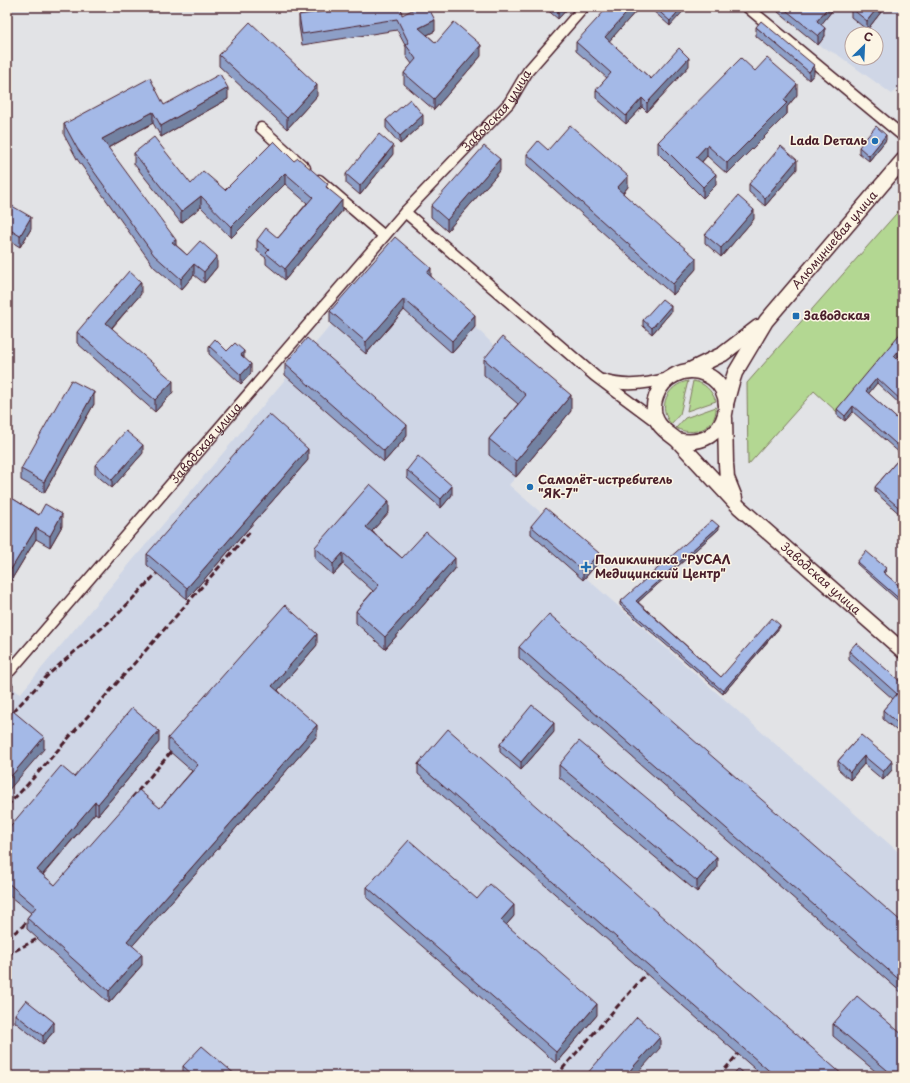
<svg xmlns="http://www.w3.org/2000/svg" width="910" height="1083" font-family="'Playpen Sans',sans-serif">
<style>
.built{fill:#cfd6e6;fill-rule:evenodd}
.green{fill:#b3d792;stroke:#7e7b5e}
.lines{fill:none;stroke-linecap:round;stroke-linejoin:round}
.street-casing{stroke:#4a1f2b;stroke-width:13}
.secondary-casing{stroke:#4a1f2b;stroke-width:17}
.street{stroke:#fcf5e5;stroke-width:10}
.secondary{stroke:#fcf5e5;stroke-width:14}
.rail{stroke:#4a1f2b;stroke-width:3;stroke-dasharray:6 3;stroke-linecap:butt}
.wall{fill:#8d9fc7;stroke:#4a1f2b}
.shaded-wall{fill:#7382a2;stroke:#4a1f2b}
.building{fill:#a4b9e7;stroke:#4a1f2b}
.poi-dot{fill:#1f6fb2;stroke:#fcf5e5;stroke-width:1.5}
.labels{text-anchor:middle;stroke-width:3;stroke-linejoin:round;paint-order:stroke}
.street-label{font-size:12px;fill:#4a1f2b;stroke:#fcf5e5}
.poi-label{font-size:12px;font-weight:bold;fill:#4a1f2b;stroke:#fcf5e5;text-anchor:start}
</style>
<rect width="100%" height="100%" fill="#e2e3e6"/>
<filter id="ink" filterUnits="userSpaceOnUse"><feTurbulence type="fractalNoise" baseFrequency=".025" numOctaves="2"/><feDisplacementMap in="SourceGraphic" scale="8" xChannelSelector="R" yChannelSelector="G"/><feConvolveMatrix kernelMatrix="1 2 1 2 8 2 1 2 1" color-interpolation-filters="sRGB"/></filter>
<g filter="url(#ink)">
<g class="built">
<path d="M772 7H903V81L892 94 838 55 818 45ZM852 34H876V58H852Z"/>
<path d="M395 249 502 353 526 411 490 455 516 477 509 485 546 517 583 579 585 577 903 856V1076H7V683L20 694Z"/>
</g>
<g class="green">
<path d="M903 206V332L837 412 814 391 748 465 747 383Z"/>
<path d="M688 381 680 414 671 424C657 407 667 385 688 381Z"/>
<path d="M693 381C705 383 711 390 716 401L687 411Z"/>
<path d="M716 407C717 429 692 437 676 428L685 418Z"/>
</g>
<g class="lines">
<defs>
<g id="street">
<path d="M747 7 903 136"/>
<path d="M261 128 305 168"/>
<path d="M319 180 384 236"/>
<path d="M405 212 595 376 658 423"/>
<path d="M603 380C624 387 648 384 668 378"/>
<path id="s1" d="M7 668 10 671 405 212 509 103 528 71 584 7"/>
</g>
<g id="secondary">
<path d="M688 371 723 354 758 327"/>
<path id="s2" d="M726 404 732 382 735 373 766 321 903 160"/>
<path d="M725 418 726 464 727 478 735 498"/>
<path id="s3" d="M677 440C730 452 744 384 699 372 691 370 682 371 675 375 658 383 647 407 659 424 664 431 671 435 677 440L739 507 903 651"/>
</g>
</defs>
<use href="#street" class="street-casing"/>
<use href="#secondary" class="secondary-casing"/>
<use href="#street" class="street"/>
<use href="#secondary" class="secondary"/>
<g class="rail">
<path d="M7 718 49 674 118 614 157 573"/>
<path d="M132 798 171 752"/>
<path d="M7 806 28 784 250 532"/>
<path d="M7 938 22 927 33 914"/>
<path d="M7 955 37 939"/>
<path d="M556 1076 646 974"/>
<path d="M719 1076 738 1054"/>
</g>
</g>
<g class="wall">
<path d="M544 7H569L558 19Z"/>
<path d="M636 7V11L609 41 651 79 689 66 647 112 642 107 626 124 596 98V90L607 78 576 51V42Z"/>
<path d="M652 7H668L669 8 670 7V26L652 10Z"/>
<path d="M778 7H835L821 24 825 36 818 45 778 12Z"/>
<path d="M852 7H885L867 30 851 17V8Z"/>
<path d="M299 15H402L435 31 427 35 436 43 481 56 434 110 404 84V73L412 64 406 56V47L397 30 302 45 299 26Z"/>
<path d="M756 27 814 74 809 80 756 36Z"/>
<path d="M219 55 317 96 287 129 219 66Z"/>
<path d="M755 71 797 95 787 107V114L727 174 707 156 702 162 716 185 703 198 658 153V142Z"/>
<path d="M228 99 161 137 153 123 108 148 176 245 187 255 217 267 204 283 194 275 181 290 154 267 77 159 64 135V124Z"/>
<path d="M386 120 423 124 400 144 386 128Z"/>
<path d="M886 140 869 161 859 153V147Z"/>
<path d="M548 150 628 187 623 193 696 269 673 295 527 165V154Z"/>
<path d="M134 153 191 184 225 190 294 161 328 188 342 211 285 280 266 264V258L257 251V240L278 238 307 203 285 184 231 238 201 207 181 223 134 164Z"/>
<path d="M393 154 360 195 346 183V174Z"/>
<path d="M797 169 765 206 749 192V184Z"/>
<path d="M500 171 447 231 431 217V206Z"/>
<path d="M7 203 31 229 20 247 7 239Z"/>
<path d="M754 219 721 257 705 243V235Z"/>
<path d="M431 276 475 327 452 353 404 310 366 354 330 323V311Z"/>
<path d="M141 294 112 328 173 392 155 412 77 343V332Z"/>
<path d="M671 312 652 334 643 326V320Z"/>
<path d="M209 346 227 351 244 358 251 373 241 384 209 354Z"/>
<path d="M484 359 571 411 516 477 489 455V439L518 404 484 375Z"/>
<path d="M897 359 902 364 903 363V407L877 383 868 393 903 424V517L875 492V487L902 455 853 412 845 421 837 415V409Z"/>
<path d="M285 364 407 436 384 462 285 375Z"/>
<path d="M94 404 44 493 21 480V469Z"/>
<path d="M143 453 112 488 95 474V465Z"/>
<path d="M308 460 187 599 147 565V554Z"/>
<path d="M407 470 452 495 441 508 407 478Z"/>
<path d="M7 495 39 515 62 526 50 547 36 539 7 587Z"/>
<path d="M389 512 372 531 402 558 455 569 385 649 356 623V611L373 591 343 564 333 575 315 559V547Z"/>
<path d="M531 526 599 562 583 580 531 534Z"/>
<path d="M719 529 638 602 721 677 780 627 723 694 620 605V602Z"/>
<path d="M857 562 886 571 884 573 903 589V605L857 564Z"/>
<path d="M317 645 278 690 317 736 132 946 142 965 109 1003 27 929V918L31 913 7 894V830L74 777 159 742 98 815 95 813 43 875 55 885 160 808 192 771 168 750V738Z"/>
<path d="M519 647 903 923V994L519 658Z"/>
<path d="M849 651 903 684V736L883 719V710L893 699 849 660Z"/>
<path d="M554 732 521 770 500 752V744Z"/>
<path d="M861 735 892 770 883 780 864 764 850 780 838 769V761Z"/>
<path d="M418 764 844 1076H763L418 774Z"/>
<path d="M559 765 717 868 697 892 559 777Z"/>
<path d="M367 887 477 899 514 916 506 925 597 1015 556 1063 367 898Z"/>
<path d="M15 1014 54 1031 43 1044 15 1022Z"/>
<path d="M833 1024 903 1076H881L833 1036Z"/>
<path d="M183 1066 237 1076H183Z"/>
</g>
<g class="shaded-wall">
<path d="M562 7H569L558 19V11Z"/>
<path d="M632 7H636V11L605 46V37Z"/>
<path d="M682 7H687L670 26V21Z"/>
<path d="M828 7H835L817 30V21Z"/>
<path d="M878 7H885L867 30V21Z"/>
<path d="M435 20V31L419 39V28Z"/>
<path d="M825 28V36L818 45V36Z"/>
<path d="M481 45V56L434 110V99Z"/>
<path d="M689 58V66L647 112V103Z"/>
<path d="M814 65V74L809 80V72Z"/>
<path d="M797 84V95L787 107V114L727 174V163L784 100Z"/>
<path d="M317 85V96L287 129V118Z"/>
<path d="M228 88V99L161 137V126Z"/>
<path d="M642 98V107L626 124V116Z"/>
<path d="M153 112V123L102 151V139Z"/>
<path d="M423 115V124L400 144V136Z"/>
<path d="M886 135V140L869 161V156Z"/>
<path d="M707 145V156L696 168V157Z"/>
<path d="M393 146V154L360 195V186Z"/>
<path d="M500 159V171L447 231V220Z"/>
<path d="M797 160V169L765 206V198Z"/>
<path d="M285 173V184L231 238V227Z"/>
<path d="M716 174V185L703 198V187Z"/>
<path d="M628 176V187L617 199V188Z"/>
<path d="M201 196V207L181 223V212Z"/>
<path d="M342 200V211L285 280V269Z"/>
<path d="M754 210V219L721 257V248Z"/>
<path d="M31 217V229L20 247V236Z"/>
<path d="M176 240V251L172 242Z"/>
<path d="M217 256V267L204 283V272Z"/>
<path d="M696 258V269L673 295V284Z"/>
<path d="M194 264V275L181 290V279Z"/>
<path d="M431 268V280L427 273Z"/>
<path d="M141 282V294L106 334V323Z"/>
<path d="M404 299V310L366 354V342Z"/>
<path d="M671 306V312L652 334V328Z"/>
<path d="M475 315V327L452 353V341Z"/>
<path d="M903 346V351L894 362V356Z"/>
<path d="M244 351V360L241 355Z"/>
<path d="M251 364V373L241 384V375Z"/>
<path d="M877 378V383L866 397V391Z"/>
<path d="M173 381V392L155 412V400Z"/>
<path d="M94 392V404L44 493V482Z"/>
<path d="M571 395V411L516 477V461Z"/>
<path d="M853 406V412L845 421V416Z"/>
<path d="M407 425V436L384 462V451Z"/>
<path d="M143 445V453L112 488V480Z"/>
<path d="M308 449V460L187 599V588Z"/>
<path d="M452 486V495L441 508V499Z"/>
<path d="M389 501V512L366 538V527Z"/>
<path d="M62 514V526L50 547V536Z"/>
<path d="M719 526V529L636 604V601Z"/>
<path d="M36 528V539L7 587V576Z"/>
<path d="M343 553V564L333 575V564Z"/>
<path d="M599 553V562L583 580V571Z"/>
<path d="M455 558V569L385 649V637Z"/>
<path d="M886 568V571L883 575V572Z"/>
<path d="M780 625V627L723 694V691Z"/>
<path d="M317 634V645L272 697V686Z"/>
<path d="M13 684V693L7 699V691Z"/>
<path d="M554 723V732L521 770V762Z"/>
<path d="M317 725V736L127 952V941Z"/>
<path d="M159 731V742L98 815V804Z"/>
<path d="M44 737V749L7 792V781Z"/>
<path d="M864 756V764L850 780V772Z"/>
<path d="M892 761V770L883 780V772Z"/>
<path d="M95 802V813L37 881V870Z"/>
<path d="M717 857V868L697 892V881Z"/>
<path d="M514 905V916L501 931V920Z"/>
<path d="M142 954V965L109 1003V991Z"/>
<path d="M597 1004V1015L556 1063V1052Z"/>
<path d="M54 1022V1031L43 1044V1036Z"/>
<path d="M660 1037V1048L635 1076H625Z"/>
</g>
<g class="building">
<path d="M353 7H401L402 15 418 7H428L435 20 419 28 436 43 454 22 481 45 434 99 404 73 416 59 406 45 409 43 397 19 302 34 299 15Z"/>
<path d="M554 7H562L558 11Z"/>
<path d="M608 7H632L605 37 651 79 679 48 689 58 647 103 642 98 626 116 596 90 611 73 576 42Z"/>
<path d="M654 7H668L669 8 670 7H682L670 21Z"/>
<path d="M782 7H828L817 21 825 28 818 36Z"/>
<path d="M852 7H878L867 21 851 8Z"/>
<path d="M761 21 814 65 809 72 756 27Z"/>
<path d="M250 22 317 85 287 118 219 55Z"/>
<path d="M741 58 755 71 767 58 797 84 784 100 787 103 727 163 707 145 696 157 716 174 703 187 658 142Z"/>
<path d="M220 74 228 88 161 126 153 112 102 139 176 240 172 242 187 255 200 241 217 256 204 272 194 264 181 279 154 255 77 148 64 124 150 78 164 105Z"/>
<path d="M410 99 423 115 400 136 386 120Z"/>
<path d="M570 125 628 176 617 188 696 258 673 284 527 154 538 141 548 150Z"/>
<path d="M876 126 886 135 869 156 859 147Z"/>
<path d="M379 134 393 146 360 186 346 174Z"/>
<path d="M154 137 191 184 203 171 225 190 274 141 294 161 298 158 328 184 326 187 342 200 285 269 266 253 269 250 257 240 266 228 278 238 313 197 285 173 231 227 201 196 181 212 134 153Z"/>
<path d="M484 146 500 159 447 220 431 206Z"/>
<path d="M781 146 797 160 765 198 749 184Z"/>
<path d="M738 196 754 210 721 248 705 235Z"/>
<path d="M7 203 31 217 20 236 7 228Z"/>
<path d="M395 237 431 268 427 273 475 315 452 341 404 299 366 342 330 311Z"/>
<path d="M129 271 141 282 106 323 173 381 155 400 77 332Z"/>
<path d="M662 299 671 306 652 328 643 320Z"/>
<path d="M903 330V346L894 356 902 364 903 363V402L877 378 866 391 903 424V450L853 406 845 416 837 409Z"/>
<path d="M502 337 571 395 516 461 489 439 526 395 484 359Z"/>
<path d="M307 338 407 425 384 451 285 364Z"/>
<path d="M215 339 227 351 235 343 244 351 241 355 251 364 241 375 209 346Z"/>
<path d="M71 380 94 392 44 482 21 469Z"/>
<path d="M269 414 308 449 187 588 147 554Z"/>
<path d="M126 431 143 445 112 480 95 465Z"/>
<path d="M903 454V511L875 487Z"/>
<path d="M418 456 452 486 441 499 407 470Z"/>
<path d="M370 484 389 501 366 527 402 558 426 532 455 558 385 637 356 611 379 585 343 553 333 564 315 547Z"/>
<path d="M7 495 39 515 45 504 62 514 50 536 36 528 7 576Z"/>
<path d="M546 508 599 553 583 571 531 526Z"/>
<path d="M712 520 719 526 636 601 721 677 772 618 780 625 723 691 620 602Z"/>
<path d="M866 551 886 568 883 572 903 589V602L857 562Z"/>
<path d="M285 605 317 634 272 686 317 725 127 941 142 954 109 991 27 918 36 907 7 882V830L61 766 74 777 132 708 159 731 98 804 95 802 37 870 55 885 139 790 160 808 198 765 168 738Z"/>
<path d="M549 614 903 923V983L519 647Z"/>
<path d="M856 643 903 684V728L883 710 897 694 849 651Z"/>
<path d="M7 680 13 684 7 691Z"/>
<path d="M532 705 554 723 521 762 500 744Z"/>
<path d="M13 711 44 737 7 781V718Z"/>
<path d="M448 729 844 1076H775L418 764Z"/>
<path d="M861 735 892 761 883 772 864 756 850 772 838 761Z"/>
<path d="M579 741 717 857 697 881 559 765Z"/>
<path d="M409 840 477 899 490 884 514 905 501 920 597 1004 556 1052 367 887Z"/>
<path d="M857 996 903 1035V1076H894L833 1024Z"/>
<path d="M26 1000 54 1022 43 1036 15 1014Z"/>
<path d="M637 1017 660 1037 625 1076H585Z"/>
<path d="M202 1046 237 1076H194L183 1066Z"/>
<path d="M738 1069 746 1076H732Z"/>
</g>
</g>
<g class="poi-dot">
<circle cx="875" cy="141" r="4"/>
<rect x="792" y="312" width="8" height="8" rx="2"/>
<circle cx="530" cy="487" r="4"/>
<path d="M584 561h4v4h4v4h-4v4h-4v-4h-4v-4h4z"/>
</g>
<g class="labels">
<g class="street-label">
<text dy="4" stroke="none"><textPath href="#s1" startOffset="747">Заводская улица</textPath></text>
<text dy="4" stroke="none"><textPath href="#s2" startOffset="199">Алюминиевая улица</textPath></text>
<text dy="4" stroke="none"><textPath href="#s1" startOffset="305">Заводская улица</textPath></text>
<text dy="4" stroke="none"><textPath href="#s3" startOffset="423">Заводская улица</textPath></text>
</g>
<g class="poi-label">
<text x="867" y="145" text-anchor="end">Lada Dеталь</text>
<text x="804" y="320">Заводская</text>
<text x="538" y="484">Самолёт-истребитель<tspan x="538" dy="14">"ЯК-7"</tspan></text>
<text x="595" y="564">Поликлиника "РУСАЛ<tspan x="595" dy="14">Медицинский Центр"</tspan></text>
</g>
</g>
<rect width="910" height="1083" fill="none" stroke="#fcf5e5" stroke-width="24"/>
<rect x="12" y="12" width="886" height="1059" fill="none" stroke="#4a1f2b" stroke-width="1.5" filter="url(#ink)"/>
<g transform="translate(864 46) rotate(24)"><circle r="19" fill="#fcf5e5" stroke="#b59f9b"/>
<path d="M0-3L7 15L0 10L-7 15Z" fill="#1f6fb2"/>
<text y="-6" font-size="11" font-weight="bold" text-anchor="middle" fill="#4a1f2b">С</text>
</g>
</svg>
